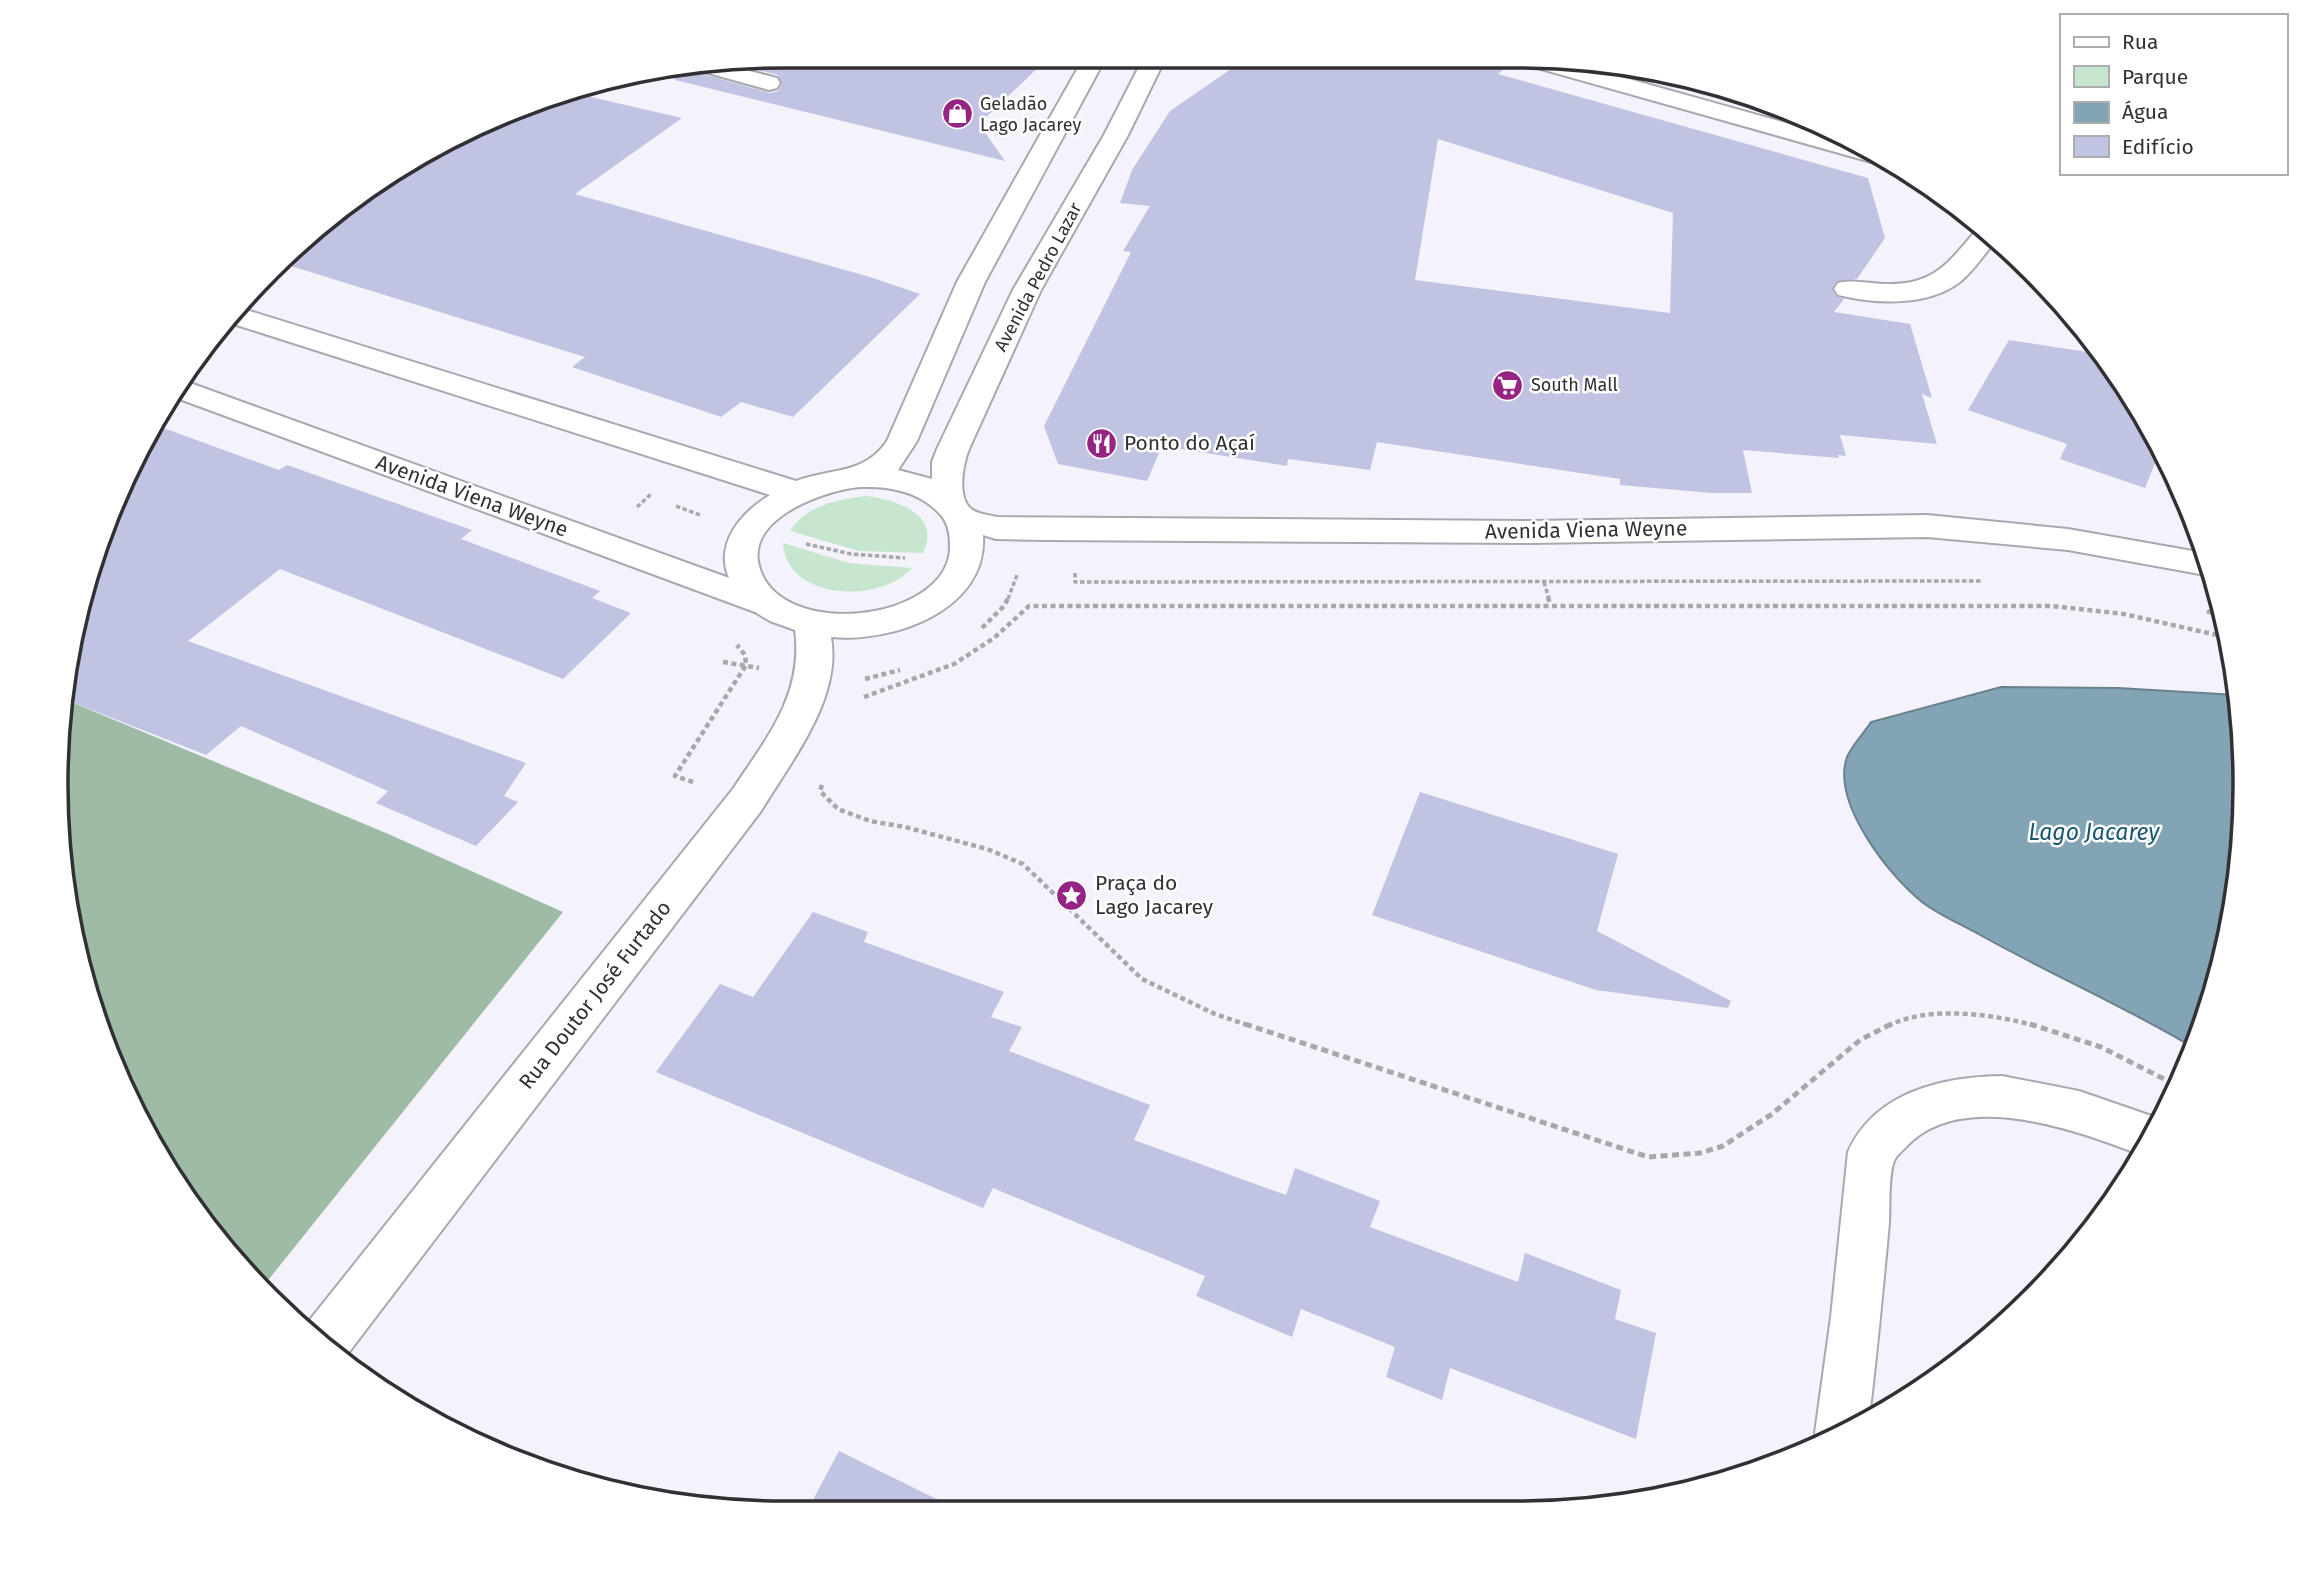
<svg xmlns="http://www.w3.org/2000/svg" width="2301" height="1569" font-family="'Fira Sans',sans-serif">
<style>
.green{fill:#c7e6cf}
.forest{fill:#9dbba5}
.water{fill:#82a4b5;stroke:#6a818e;stroke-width:2}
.building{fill:#c1c3e3;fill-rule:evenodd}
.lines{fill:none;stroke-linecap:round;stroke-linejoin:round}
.minor-casing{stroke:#a9a8b1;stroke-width:4}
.tertiary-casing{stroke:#a9a8b1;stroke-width:4}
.path-far2{stroke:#a8a7ae;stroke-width:3.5;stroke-dasharray:4.5 2.5;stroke-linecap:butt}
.path-far1{stroke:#a8a7ae;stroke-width:4.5;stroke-dasharray:5 3.5;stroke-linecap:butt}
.path{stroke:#a8a7ae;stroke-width:5;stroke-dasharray:7 4.5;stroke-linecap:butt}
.minor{fill:#fff;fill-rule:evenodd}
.tertiary{fill:#fff;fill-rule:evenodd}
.labels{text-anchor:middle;stroke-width:5;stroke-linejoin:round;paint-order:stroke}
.far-poi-label{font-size:18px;fill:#313034;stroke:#fff;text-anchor:start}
.far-street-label{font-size:18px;fill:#313034;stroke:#fff}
.poi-label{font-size:21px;fill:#313034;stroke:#fff;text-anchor:start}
.street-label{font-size:21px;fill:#313034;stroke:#fff}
.water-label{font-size:23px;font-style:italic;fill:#195771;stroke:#fff}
.rim{fill:none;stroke:#313034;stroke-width:3.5}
</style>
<rect width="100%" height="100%" fill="#f4f3fc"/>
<g class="green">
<path d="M867 496C896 500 942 514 923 553L859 551 790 531C806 505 838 499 867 496Z"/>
<path d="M783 543 849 563 912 568C881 604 786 601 783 543Z"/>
</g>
<path class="forest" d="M64 699 386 833 563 912 261 1289 153 1148 95 1019 70 927 58 736Z"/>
<path class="water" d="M2001 687 2118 688 2236 695 2245 784 2231 926 2194 1048C2126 1007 2052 975 1982 936 1963 925 1940 916 1922 902 1889 876 1831 802 1847 757 1852 745 1864 733 1871 722Z"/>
<g class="building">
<path d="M1511 56 1513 62 1498 74 1868 178 1885 238 1857 279 1836 282 1832 290 1836 296 1844 299 1834 312 1910 324 1932 398 1922 394 1937 444 1840 435 1846 456 1838 455 1839 458 1743 450 1752 493H1712L1620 485V479L1377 442 1370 470 1288 459 1287 466 1162 446 1147 481 1058 464 1044 426 1131 252 1123 251 1150 206 1120 203 1132 170 1170 111 1247 58ZM1438 139 1673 213 1670 313 1415 280Z"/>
<path d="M1046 60 979 124 1005 161 675 80 677 67 770 93 778 91 782 84 778 75 726 62Z"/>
<path d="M565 91 682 118 575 194 870 277 920 294 793 417 741 402 721 417 572 367 585 357 278 262 379 179 551 95Z"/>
<path d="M2009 340 2101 354 2122 380 2160 451 2145 488 2060 459 2067 444 1968 410Z"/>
<path d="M158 426 279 470 287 465 472 530 461 539 600 591 592 598 631 613 563 679 280 569 188 641 526 763 504 796 518 802 476 846 376 803 388 791 241 726 206 755 64 699 81 596 111 506Z"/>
<path d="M1420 792 1618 854 1597 931 1731 1001 1728 1008 1596 990 1372 915Z"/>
<path d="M813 912 868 932 864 942 1004 992 991 1017 1022 1027 1009 1051 1150 1105 1134 1140 1286 1195 1295 1168 1380 1201 1370 1227 1518 1282 1525 1253 1621 1290 1615 1319 1656 1333 1636 1439 1450 1368 1442 1400 1386 1377 1395 1347 1301 1309 1292 1337 1196 1296 1205 1276 993 1188 983 1208 656 1072 720 984 753 997Z"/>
<path d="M839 1451 965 1513H806Z"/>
</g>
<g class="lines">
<defs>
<g id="minor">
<path d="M1513 56 1561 60 1858 143 1889 162 1880 164 1871 162 1516 62Z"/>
<path d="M689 62H715L777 78 780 83 777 88 769 90 679 65Z"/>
<path d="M1980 226 1997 239C1985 253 1975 269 1961 281 1929 307 1876 304 1838 295L1834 289 1838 283C1854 279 1871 284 1887 284 1937 285 1950 260 1980 226Z"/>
<path d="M2002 1076 2079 1091 2160 1119 2141 1155C2076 1130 1960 1087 1905 1148 1902 1151 1897 1155 1895 1159 1888 1171 1890 1208 1889 1223 1883 1288 1877 1353 1869 1418L1819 1445 1815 1433 1831 1317 1848 1152C1875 1092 1942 1077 2002 1076Z"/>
</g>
<path id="tertiary" d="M1083 59H1105L985 282 917 441 898 470 932 479V462L937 449 1013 290 1104 135 1143 59H1165L1128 135 1041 290 969 449C963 464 957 496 970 508 976 514 989 515 997 517L1531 521 1927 515 2068 529 2204 553 2211 576 2068 550 1927 537 1531 543 1046 540 996 539 983 535C988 610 893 643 831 637 842 699 791 761 761 811L343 1360 304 1328 305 1326 733 789C766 739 804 694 795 630L770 621 755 612 174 397 183 381 190 383 729 578C714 543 742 512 770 495L224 321 236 307 240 308 796 481C831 468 864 475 887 441L957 282ZM860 487C889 486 918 491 938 512 948 521 950 533 950 546 951 623 771 643 758 561 751 516 826 490 860 487Z"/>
</defs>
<use href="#minor" class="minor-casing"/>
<use href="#tertiary" class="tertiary-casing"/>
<g class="path-far2">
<path d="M676 506 700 515"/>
<path d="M637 507 651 494"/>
<path d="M806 544 851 554 905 558"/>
<path d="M1075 573V582L1981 581"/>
<path d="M1544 582 1549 599"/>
<path d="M1008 599 1017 575"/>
</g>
<g class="path-far1">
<path d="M1548 597 1550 604"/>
<path d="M2207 611 2223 617"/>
<path d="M982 628 1005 605 1008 597"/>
<path d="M723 662 759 668"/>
<path d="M865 679 900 670"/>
<path d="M864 697 954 664 994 638 1029 606H2052L2124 614 2230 638"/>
<path d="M693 782 675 776 746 665 745 655 737 645"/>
<path d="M822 785 820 791 838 809 870 821 905 827 987 849 1023 864 1142 979 1215 1014 1250 1026"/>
<path d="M1888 1026C1928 1005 1994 1014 2036 1026"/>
</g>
<g class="path">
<path d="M1245 1024 1648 1157 1700 1153 1723 1146 1772 1114 1860 1040 1891 1024"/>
<path d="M2030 1024 2101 1047 2170 1082"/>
</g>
<use href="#minor" class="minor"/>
<use href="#tertiary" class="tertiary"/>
</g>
<defs>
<symbol id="shop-disc" viewBox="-11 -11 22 22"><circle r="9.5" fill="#952483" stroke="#fff"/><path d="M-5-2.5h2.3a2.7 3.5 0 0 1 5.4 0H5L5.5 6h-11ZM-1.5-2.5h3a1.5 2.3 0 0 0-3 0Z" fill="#fff"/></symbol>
<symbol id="supermarket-disc" viewBox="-11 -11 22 22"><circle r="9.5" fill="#952483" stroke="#fff"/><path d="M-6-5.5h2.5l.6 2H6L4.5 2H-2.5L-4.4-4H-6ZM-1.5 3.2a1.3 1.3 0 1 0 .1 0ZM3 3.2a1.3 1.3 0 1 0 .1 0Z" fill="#fff"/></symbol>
<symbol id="restaurant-disc" viewBox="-11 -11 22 22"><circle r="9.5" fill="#952483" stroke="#fff"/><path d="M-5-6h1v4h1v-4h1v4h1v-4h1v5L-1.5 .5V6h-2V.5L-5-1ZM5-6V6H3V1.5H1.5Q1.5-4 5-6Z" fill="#fff"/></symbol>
<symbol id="sight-disc" viewBox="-11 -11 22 22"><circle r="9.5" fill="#952483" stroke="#fff"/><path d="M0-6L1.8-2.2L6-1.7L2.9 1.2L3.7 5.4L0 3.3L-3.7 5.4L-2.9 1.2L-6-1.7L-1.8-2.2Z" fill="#fff"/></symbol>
</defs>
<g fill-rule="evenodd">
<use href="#shop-disc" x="940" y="96" width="35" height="35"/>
<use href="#supermarket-disc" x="1490" y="368" width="35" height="35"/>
<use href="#restaurant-disc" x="1084" y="426" width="35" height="35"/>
<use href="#sight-disc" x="1054" y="878" width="35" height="35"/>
</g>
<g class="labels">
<g class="far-poi-label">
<text x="980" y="110">Geladão<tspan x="980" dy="21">Lago Jacarey</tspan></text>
<text x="1531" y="391">South Mall</text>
</g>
<g class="far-street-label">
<text transform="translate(1038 277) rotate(-62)" y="6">Avenida Pedro Lazar</text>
</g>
<g class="poi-label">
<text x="1124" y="450">Ponto do Açaí</text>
<text x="1095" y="890">Praça do<tspan x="1095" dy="24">Lago Jacarey</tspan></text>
</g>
<g class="street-label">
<text transform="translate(472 496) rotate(20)" y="7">Avenida Viena Weyne</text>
<text transform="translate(1586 530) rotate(-1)" y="7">Avenida Viena Weyne</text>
<text transform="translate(595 995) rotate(-52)" y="7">Rua Doutor José Furtado</text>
</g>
<g class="water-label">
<text x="2094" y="840">Lago Jacarey</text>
</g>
</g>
<path d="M0 0H2301V1569H0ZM784 68H1517A716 716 0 0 1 2233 784V785A716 716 0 0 1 1517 1501H784A716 716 0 0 1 68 785V784A716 716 0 0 1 784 68Z" fill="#fff" fill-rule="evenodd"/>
<path class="rim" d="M784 68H1517A716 716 0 0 1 2233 784V785A716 716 0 0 1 1517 1501H784A716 716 0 0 1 68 785V784A716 716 0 0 1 784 68Z"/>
<rect x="2060" y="14" width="228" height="161" fill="#ffffff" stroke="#adacae" stroke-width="2"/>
<rect x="2074" y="37" width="35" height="10" fill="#ffffff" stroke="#adacae" stroke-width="2"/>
<text x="2122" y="49" font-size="21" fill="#313034">Rua</text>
<rect x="2074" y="66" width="35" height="21" fill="#c7e6cf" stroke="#adacae" stroke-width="2"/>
<text x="2122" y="84" font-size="21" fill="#313034">Parque</text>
<rect x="2074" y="102" width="35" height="21" fill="#82a4b5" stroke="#adacae" stroke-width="2"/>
<text x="2122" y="119" font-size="21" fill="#313034">Água</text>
<rect x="2074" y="136" width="35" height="21" fill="#c1c3e3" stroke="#adacae" stroke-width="2"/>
<text x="2122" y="154" font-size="21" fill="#313034">Edifício</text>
</svg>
